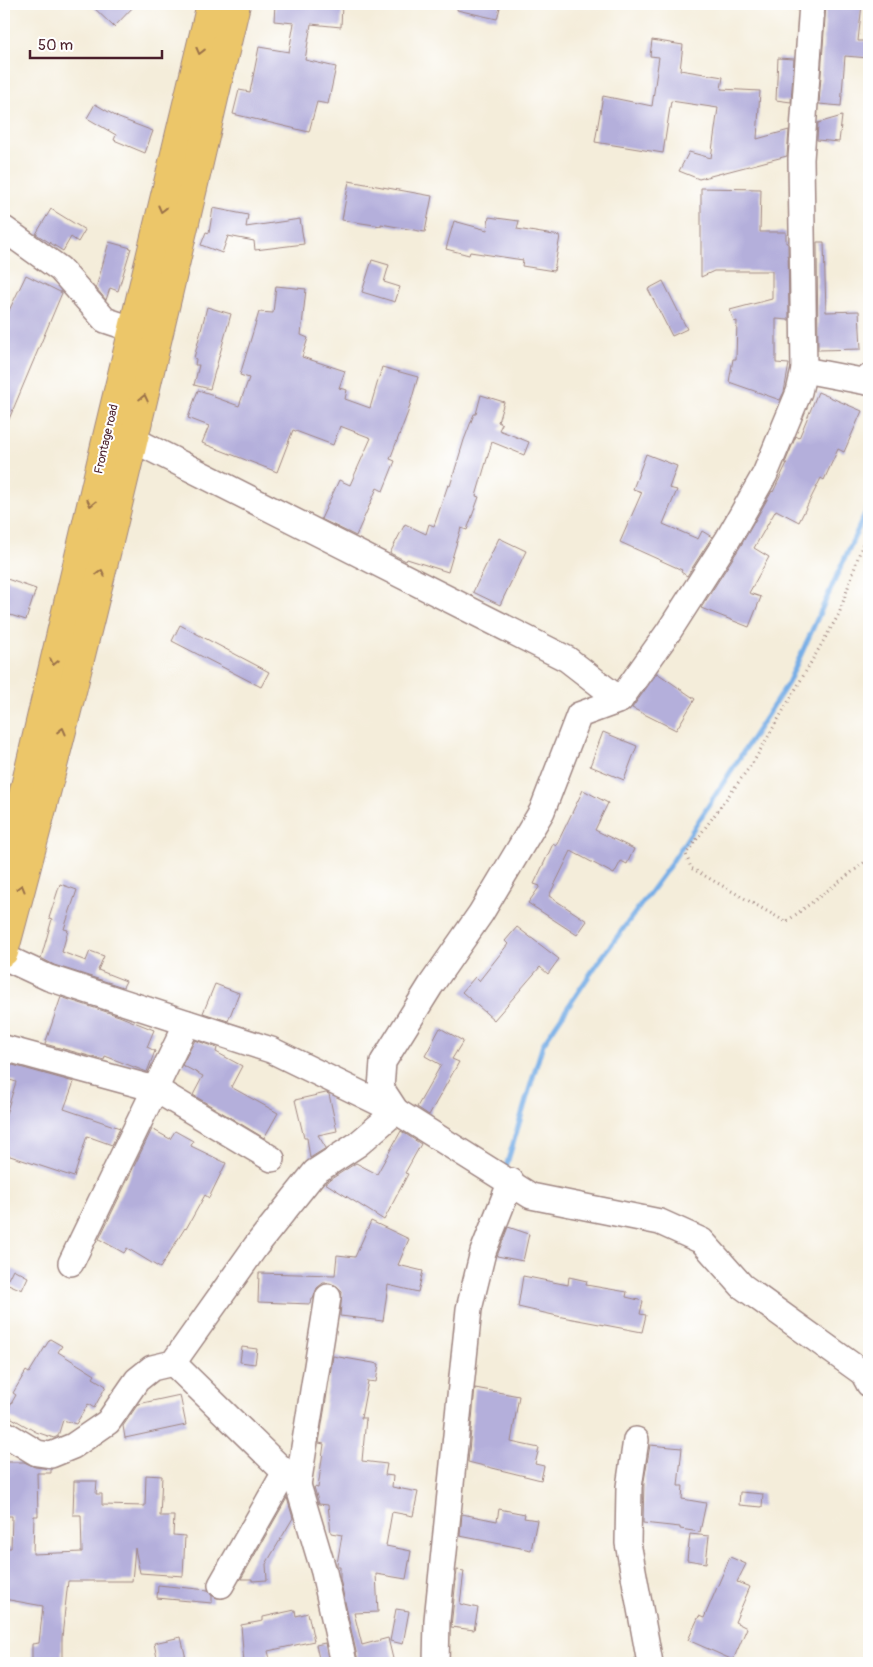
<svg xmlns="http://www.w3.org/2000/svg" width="873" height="1667" font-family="Pangolin,sans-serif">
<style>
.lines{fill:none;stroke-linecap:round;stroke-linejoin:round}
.stream{stroke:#77aee6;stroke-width:5}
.building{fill:#b4afdb}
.minor-casing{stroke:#9f8682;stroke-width:28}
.major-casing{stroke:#9f8682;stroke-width:30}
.path{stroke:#9f8682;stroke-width:3;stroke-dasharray:1 4;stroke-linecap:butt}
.minor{stroke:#fff;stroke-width:25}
.major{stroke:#ecc669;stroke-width:28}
.oneway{stroke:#9b724a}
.labels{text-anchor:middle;stroke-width:4;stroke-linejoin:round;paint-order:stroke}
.street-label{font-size:12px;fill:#4a1f2b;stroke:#fff}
</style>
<rect width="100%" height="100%" fill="#fff"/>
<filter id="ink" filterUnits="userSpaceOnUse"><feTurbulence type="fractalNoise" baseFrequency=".02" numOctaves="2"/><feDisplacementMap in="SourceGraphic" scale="10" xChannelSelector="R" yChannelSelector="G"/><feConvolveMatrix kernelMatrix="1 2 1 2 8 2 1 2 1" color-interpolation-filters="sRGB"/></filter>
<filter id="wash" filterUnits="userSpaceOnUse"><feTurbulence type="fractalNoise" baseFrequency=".0096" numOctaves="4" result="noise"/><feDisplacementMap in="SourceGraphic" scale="20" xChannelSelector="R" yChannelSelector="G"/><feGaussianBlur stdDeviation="1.12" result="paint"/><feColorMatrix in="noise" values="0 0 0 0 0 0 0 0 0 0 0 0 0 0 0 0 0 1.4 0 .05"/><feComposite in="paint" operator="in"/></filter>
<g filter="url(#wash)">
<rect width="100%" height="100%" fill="#f4edda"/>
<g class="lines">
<path class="stream" d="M505 1170 543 1044 597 964 668 868 788 683 869 505"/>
</g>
<g id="blocks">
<g class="building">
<path d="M90 4H136L114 27Z"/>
<path d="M275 4H342L341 27 311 24 305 60 336 67 328 104 317 102 309 132 233 114 239 90 250 92 259 47 289 52 294 23 274 21Z"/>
<path d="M458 4H501L497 19 457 10Z"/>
<path d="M826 4H862L858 41H869V58L845 56 841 106 819 104Z"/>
<path d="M652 40 683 45 680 70 723 77 721 89 760 91 757 139 789 130 787 156 699 179 679 171 689 152 711 158 718 108 671 101 663 153 595 142 603 96 652 106 659 57 650 56Z"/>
<path d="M778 58 794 59 791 102 776 100Z"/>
<path d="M95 104 119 118 153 131 145 153 114 140 116 135 87 118Z"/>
<path d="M842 116 839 142 817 140 818 123Z"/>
<path d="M349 181 432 196 425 232 381 224V226L342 220Z"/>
<path d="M701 188 761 189 760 232H786V243H788L789 320 776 319V363L789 364 784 392 780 400 729 382 733 359H736L737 321 734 322 730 310 772 299V271H714L701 277Z"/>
<path d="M213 208 248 215 246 227 300 219 304 244 255 250 254 241 228 236 222 253 201 245 206 232 209 233Z"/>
<path d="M51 209 85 230 78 242 71 237 63 251 36 234Z"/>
<path d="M489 217 519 221 517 229 560 236 554 271 522 266 523 260 470 252 469 255 446 249 454 221 487 230Z"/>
<path d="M109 242 131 248 118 291 110 288 106 300 96 288Z"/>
<path d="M817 242H824L826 312 859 311 861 349 818 350Z"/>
<path d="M372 260 389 265 384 282 400 287 395 302 362 292Z"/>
<path d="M26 275 62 293 4 431V321Z"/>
<path d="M663 281 687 329 672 336 648 289Z"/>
<path d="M276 286 306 289 301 335 308 338 302 357 345 371 339 388 347 390 345 399 370 408 382 367 418 377 408 412 390 459 395 461 383 491 377 488 356 536 321 519 339 480 350 485 371 438 340 426 333 445 293 430 277 472 202 443 209 426 188 418 198 390 214 395V397L239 406 249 378 240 375 259 312 273 313Z"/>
<path d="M207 307 231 314 210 389 194 385 199 365H195L196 359 194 358Z"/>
<path d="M818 392 862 411 844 452 838 449 824 480 821 478 799 522 776 510 754 548 769 557 749 593 761 597 749 627 701 608 740 547 772 491 773 492 787 463H785L796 436 799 438Z"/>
<path d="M481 395 504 402 498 422 502 424 499 430 529 442 524 455 492 442 476 496 479 497 467 530 461 528 448 572 407 559 406 561 390 553 405 524 426 534 429 524 434 526 448 485 450 486 464 440 474 414H476Z"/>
<path d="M646 454 677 466 669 488 677 490 663 524 698 539 702 531 712 537 687 576 681 572 682 570 620 542 642 492 633 489Z"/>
<path d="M499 538 526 551 500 605 473 592Z"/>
<path d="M4 578 36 589 26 620 4 613Z"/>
<path d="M180 625 269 672 261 687 172 641Z"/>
<path d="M657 673 695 699 676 730 632 708Z"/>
<path d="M603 732 637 746 624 780 590 766Z"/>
<path d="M583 790 608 803 595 830 634 849 627 864 621 861 614 874 571 851 549 896 587 921 577 935 528 903 540 886 534 884 553 844 556 846Z"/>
<path d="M60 884 77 890 64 929 68 930 62 952 86 961 90 951 104 956 98 970 126 981 123 987 54 965 41 958 52 919 49 918Z"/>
<path d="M517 927 559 959 548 974 540 967 494 1020 462 992 475 977 479 981 508 944 505 941Z"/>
<path d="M215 984 239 993 228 1021 203 1013Z"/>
<path d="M61 997 119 1016 154 1030 147 1047 155 1051 147 1072 105 1056 104 1060 45 1044Z"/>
<path d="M440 1028 463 1041 452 1059 459 1062 429 1115 417 1107 441 1065 425 1056Z"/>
<path d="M195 1040 217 1048 216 1052 242 1066 231 1087 278 1113 264 1138 193 1095 203 1076 182 1065Z"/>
<path d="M9 1064 74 1082 64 1109 120 1128 112 1145 87 1136 74 1177 4 1154V1120L16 1082 4 1078Z"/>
<path d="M326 1093 329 1094 337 1131 318 1135 326 1148 310 1158 307 1138H304L295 1100Z"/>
<path d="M152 1129 170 1139 175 1131 193 1141 191 1146 226 1163 209 1198 205 1195 186 1229 185 1228 160 1268 127 1248 124 1253 99 1239Z"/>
<path d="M401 1131 421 1144 405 1173 408 1174 384 1220 325 1183 356 1163 377 1174Z"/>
<path d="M371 1221 409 1239 398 1265 423 1271 418 1292 388 1285 383 1321 340 1316 342 1292 337 1286 330 1283H323L317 1288 313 1299H312L311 1304 258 1302 259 1273 335 1275 337 1255 355 1257Z"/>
<path d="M508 1227 529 1234 523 1261 497 1256Z"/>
<path d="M13 1269 28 1277 22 1290 6 1283Z"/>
<path d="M523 1276 568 1285 569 1277 587 1281 586 1285 627 1292 626 1297 643 1301 640 1314 646 1315 642 1332 562 1317 518 1307Z"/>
<path d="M50 1339 62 1346 58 1352 95 1375 93 1378 106 1386 94 1408 88 1404 76 1424 63 1420 58 1436 54 1438 36 1432 5 1414 16 1395 13 1393 26 1371 29 1373Z"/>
<path d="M242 1347 257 1349 255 1364 240 1362Z"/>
<path d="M333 1356 379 1364 376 1382 368 1381 361 1418H366L362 1461 387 1464 385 1475 393 1476 392 1487 418 1492 413 1516 392 1512 386 1546 411 1551 406 1579 376 1574 378 1612 354 1613 362 1645 388 1638 394 1663H368L367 1660 358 1661 340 1579V1567H337V1564L342 1535 331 1533 328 1505 319 1504 314 1487 318 1488 324 1444 319 1443Z"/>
<path d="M475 1388 519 1396 511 1442 539 1448 535 1464 544 1466 541 1480 468 1462Z"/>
<path d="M180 1395 186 1425 125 1438 123 1426 138 1404Z"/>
<path d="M650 1445 682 1448 678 1486H683L682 1499 706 1503 700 1532 680 1529V1527L643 1523 644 1481Z"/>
<path d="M4 1462H24L35 1467 51 1469V1473H37L38 1516H34L33 1554 82 1552 81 1515H73L74 1481H97L96 1494H102V1505L145 1506 146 1475 162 1476 160 1516H174L173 1535 185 1536 183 1576 140 1573 135 1548 132 1581H68L62 1637V1663H32V1644L39 1643 43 1606 4 1599V1548H11L12 1516H4Z"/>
<path d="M740 1492 763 1494 762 1507 739 1505Z"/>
<path d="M287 1498 293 1518 266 1564 267 1580 252 1581V1579H241Z"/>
<path d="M499 1509 525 1514 524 1518 537 1520 531 1550 460 1536 462 1514 497 1521Z"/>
<path d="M690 1534 709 1536 706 1563 687 1560Z"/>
<path d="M730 1557 746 1564 737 1582 750 1587 735 1622 747 1628 733 1660 688 1640 699 1616 704 1618Z"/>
<path d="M457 1570 464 1571 460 1604 478 1608 474 1630 451 1627Z"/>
<path d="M158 1585 208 1590 212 1596V1603L157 1598Z"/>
<path d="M396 1609 409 1611 403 1644 390 1641Z"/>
<path d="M295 1610 296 1616 308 1613 314 1641 268 1651 271 1663H244L241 1625 263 1621V1617Z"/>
<path d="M181 1637 187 1663H158L154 1643Z"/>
<path d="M325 1643 329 1663H320L316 1645Z"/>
</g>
</g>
</g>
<g filter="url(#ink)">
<use href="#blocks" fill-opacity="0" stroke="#9f8682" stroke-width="1"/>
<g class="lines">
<defs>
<g id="minor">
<path d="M4 229 60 269 105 320 132 329"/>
<path d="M804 370 867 382 869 377"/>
<path d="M134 440 567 659 620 700"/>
<path d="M4 957 49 978 271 1050 396 1111 531 1196 660 1222 702 1241 742 1286 863 1373 869 1384"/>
<path d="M4 1048 155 1089 272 1159"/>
<path d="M71 1263 187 1023"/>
<path d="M173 1363 298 1485 324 1572 344 1663"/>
<path d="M4 1433 37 1453 51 1455 73 1446 108 1422 137 1380 152 1368 173 1363 256 1246 315 1172 358 1144 396 1111 381 1088 383 1062 431 985 481 913 542 811 579 715 620 700 669 631 728 539 765 474 799 392 804 370 801 159 812 4"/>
<path d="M636 1440 629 1487 628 1543 650 1663"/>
<path d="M298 1485 328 1297"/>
<path d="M221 1585 284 1474"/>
<path d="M436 1663 437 1620 469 1309 483 1252 511 1181"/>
</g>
<g id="major">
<path d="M4 876 107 437 211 4"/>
<path d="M4 952C89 638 162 321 236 4"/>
</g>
</defs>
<use href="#minor" class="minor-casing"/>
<use href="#major" class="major-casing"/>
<path class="path" d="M869 525 839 614 754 761 686 854 691 868 786 922 869 859"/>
<use href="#minor" class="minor"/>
<use href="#major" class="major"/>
</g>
<defs><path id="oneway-chevron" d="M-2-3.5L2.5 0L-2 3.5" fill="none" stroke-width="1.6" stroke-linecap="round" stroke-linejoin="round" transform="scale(1.25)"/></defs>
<g class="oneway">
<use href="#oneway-chevron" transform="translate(200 51) rotate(104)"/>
<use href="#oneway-chevron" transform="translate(162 209) rotate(104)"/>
<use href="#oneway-chevron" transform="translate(144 398) rotate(-77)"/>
<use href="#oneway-chevron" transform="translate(91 503) rotate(103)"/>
<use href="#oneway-chevron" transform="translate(101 573) rotate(-76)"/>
<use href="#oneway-chevron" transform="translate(54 662) rotate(103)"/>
<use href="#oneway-chevron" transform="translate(62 731) rotate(-76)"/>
<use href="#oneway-chevron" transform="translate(21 888) rotate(-75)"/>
</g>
</g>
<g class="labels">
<g class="street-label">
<text transform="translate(106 439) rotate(-77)" y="4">Frontage road</text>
</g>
</g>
<rect width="873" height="1667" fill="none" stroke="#fff" stroke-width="20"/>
<path d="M30 50v8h132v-8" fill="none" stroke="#4a1f2b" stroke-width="2.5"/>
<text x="38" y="50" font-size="15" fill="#4a1f2b" stroke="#ffffff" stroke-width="4" paint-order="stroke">50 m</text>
</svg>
